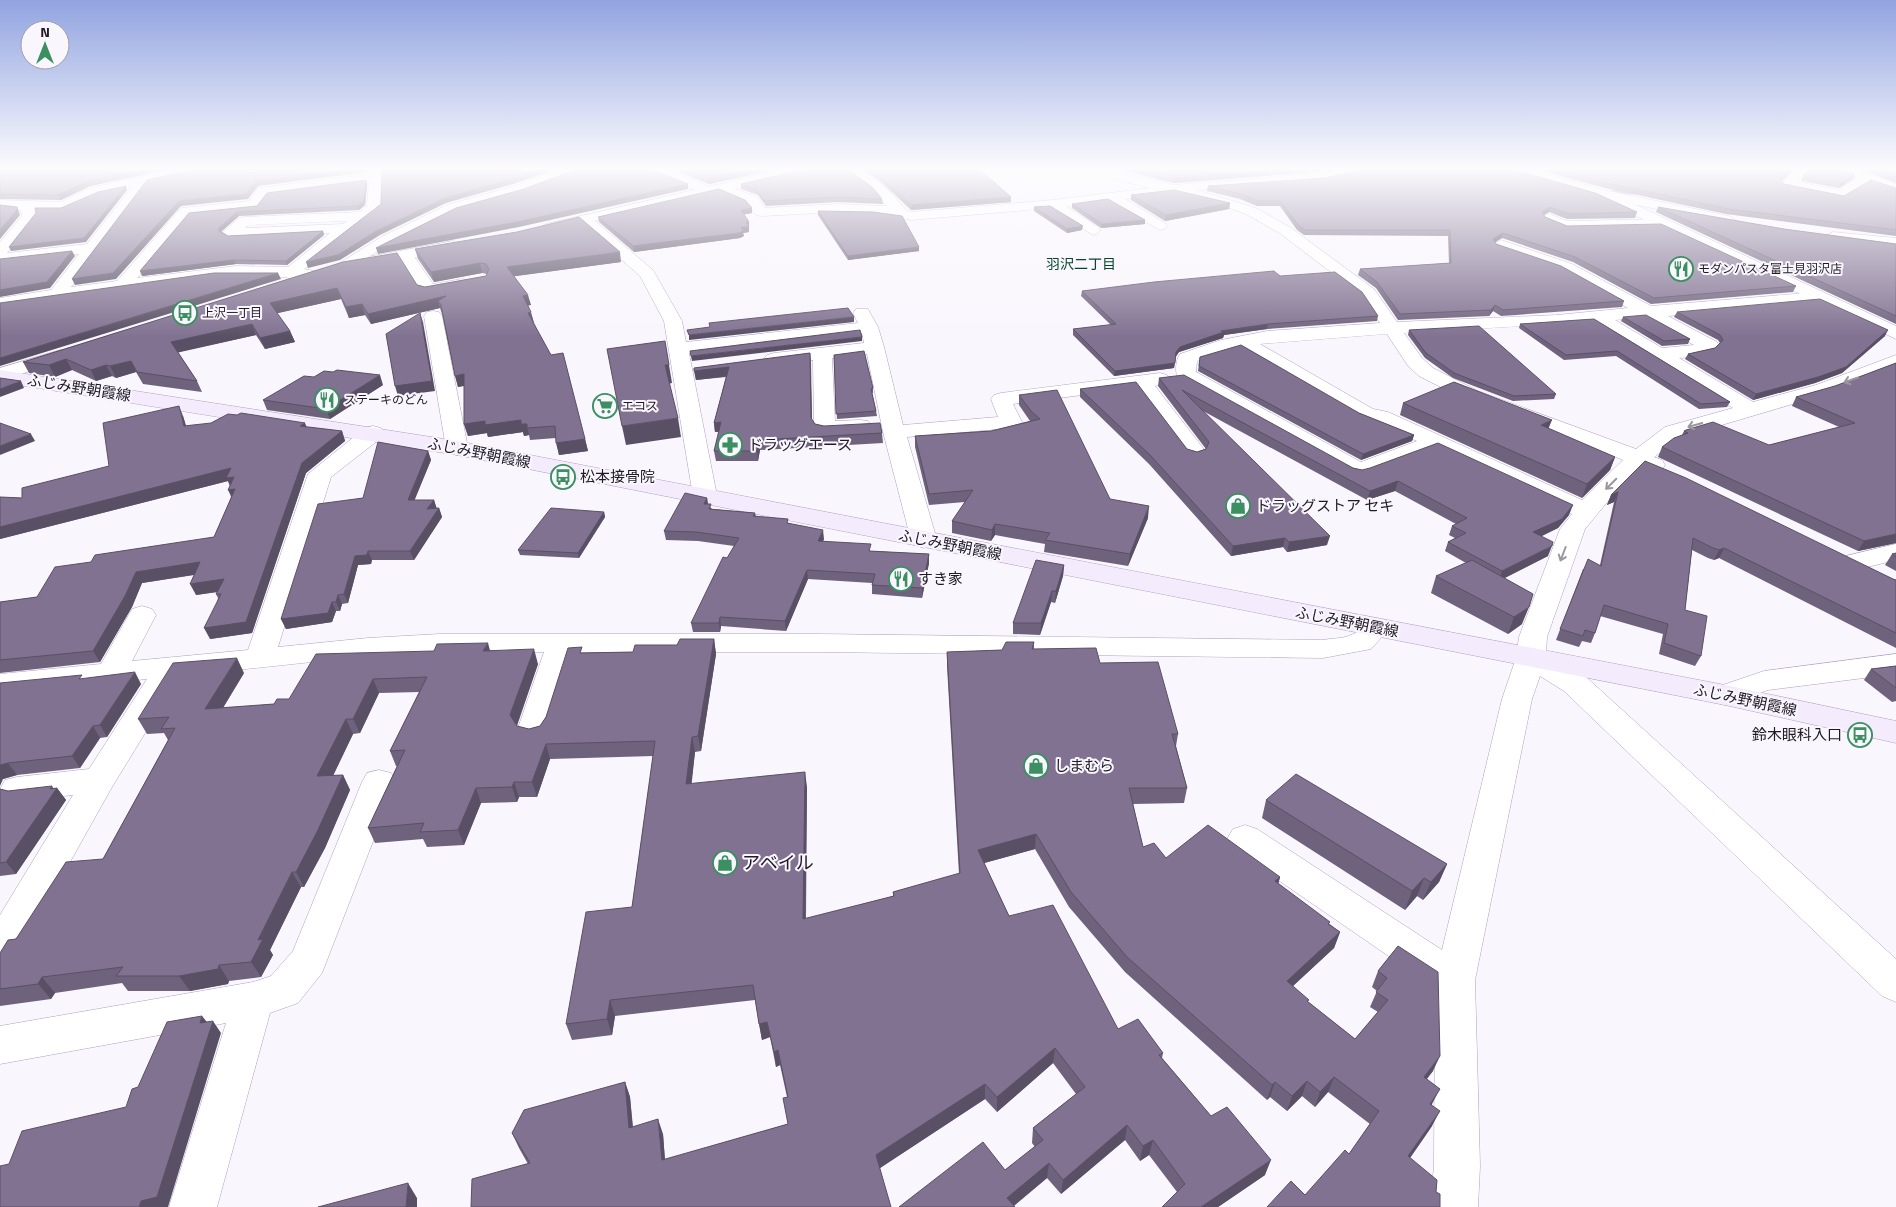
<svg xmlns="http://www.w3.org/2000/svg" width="1896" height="1207" font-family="'Titillium Web','Noto Sans JP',sans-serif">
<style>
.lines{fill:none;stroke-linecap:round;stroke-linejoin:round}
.stream{stroke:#b08bd4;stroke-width:5}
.minor-casing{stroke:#b0a0c1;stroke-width:1}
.tertiary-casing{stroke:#b0a0c1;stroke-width:1}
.secondary-casing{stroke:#b0a0c1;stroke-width:1}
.minor{fill:#fff;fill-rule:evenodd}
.tertiary{fill:#fff;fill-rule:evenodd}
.secondary{fill:#f4ecfd;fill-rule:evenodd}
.wall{fill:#6f627d}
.shaded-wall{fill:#5a5066}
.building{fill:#817291;stroke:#5a5066}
.oneway{stroke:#9b989d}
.labels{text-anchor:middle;stroke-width:4;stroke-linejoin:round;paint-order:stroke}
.far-poi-label{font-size:12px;fill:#201a26;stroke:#f9f6fd;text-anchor:start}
.far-neighbourhood-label{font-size:14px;fill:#064729;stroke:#f9f6fd}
.street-label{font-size:15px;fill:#201a26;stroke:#f9f6fd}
.poi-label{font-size:15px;fill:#201a26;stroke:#f9f6fd;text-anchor:start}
.near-poi-label{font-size:18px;fill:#201a26;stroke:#f9f6fd;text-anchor:start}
</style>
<rect width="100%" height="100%" fill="#f9f6fd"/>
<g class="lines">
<path class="stream" d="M1614 192H1635"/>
<defs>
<g id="minor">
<path d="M180 168H202L201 171 148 183 71 287 117 281 181 208 249 201 258 188 369 174 370 168H382L381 208 304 269 319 272 321 276 319 280 313 281 275 276 216 277 0 308V298L51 290 79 254 0 264V242L22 216 21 210 0 208V200L61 202 90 188ZM369 182 367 206 360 212 244 217 239 218 222 233 230 238 330 233 288 267 236 266 137 278 190 215 258 208 267 195ZM132 187 87 244 7 253 36 216 35 210H63L99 194ZM347 221 343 224 245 228 248 225Z"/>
<path d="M564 168H581L580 171 524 192 457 211 391 243 349 269 343 271 335 266 381 237 447 205 514 186Z"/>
<path d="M648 168H665L713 188 720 184 725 185 757 197 765 208 838 204 887 206 873 191 842 168C868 166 890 191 906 210L911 212 1053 200 1151 188 1113 179 1094 168H1110L1122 173 1174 185 1325 173 1345 168H1365L1364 171 1325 181 1197 190 1256 208 1291 228 1374 289 1397 322 1557 315 1628 308 1560 270 1495 248 1493 245 1501 240 1572 264 1651 306 1818 292 1824 293 1827 297 1824 301 1818 302 1668 316 1717 342 1719 346C1712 357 1691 357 1679 358L1753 402 1816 385 1896 355V368L1830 393 1681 437 1654 457 1662 460 1665 465 1662 470 1654 472 1641 468 1618 489 1585 529 1547 637 1546 654 1586 677 1896 959V1002L1882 996 1564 691 1540 676 1532 699 1475 980 1480 1166 1478 1207H1430L1434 1166 1435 988 1233 849 1227 839 1233 829 1245 825 1257 829 1442 950 1502 699 1516 658 1519 637 1560 529 1572 514 1435 450 1367 475 1359 477 1351 475 1179 379C1174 373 1176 360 1180 354L1221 340 1267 331 1380 323 1362 296 1281 234 1246 214 1210 201 1174 193 1125 199 1165 223 1167 226 1165 229 1160 230 1108 201 1067 207 1098 227 1101 230 1098 233 1093 235 1050 208 911 220C861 208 811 214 761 216L756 215 747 203 715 190 708 194 703 193 649 171ZM1645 318 1694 345 1662 348 1615 320ZM1593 322 1733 408 1665 427 1636 449 1478 391 1433 368 1422 358 1404 333ZM1387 334 1408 366 1419 376 1464 399 1585 444 1623 460 1582 500 1388 412 1373 409 1260 344ZM1240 348 1359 417 1417 441 1361 462 1196 372 1197 361Z"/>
<path d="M1798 168H1811L1797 182 1839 190 1857 178 1833 171 1832 168H1853L1896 184V193L1868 183 1841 199 1782 187 1780 184Z"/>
<path d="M1599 189 1729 216 1736 220 1729 224 1594 196 1592 193Z"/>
<path d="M1549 214 1567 221 1662 219 1669 223 1662 227 1565 230 1544 221 1542 218 1544 215Z"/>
<path d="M584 215 589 216 653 270 682 321 686 342 858 323 853 313 856 309H868L878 327 884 347 903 425 998 417 991 399 994 395 1001 393 1160 373 1167 375 1170 379 1167 383 1155 386 1206 452 1203 457 1195 459 1187 457 1136 388 1013 404 1022 422 1019 427 1011 428 907 437 937 540 933 545 924 548 915 545 911 540 883 432 867 354 832 358 835 421 860 420 868 421 871 426 868 431C853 434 832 436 817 433L814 428 813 360 774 365 767 363 764 359 767 355 774 353 864 343 862 333 689 353 717 496 713 501 705 503 697 501 693 496 664 321 640 276 579 222 577 219Z"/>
<path d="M1833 232 1896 238V248L1828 240 1825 237Z"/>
<path d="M405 250 411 252 433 284 462 279 468 280 470 284 468 288C454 291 435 297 422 294L397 255Z"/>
<path d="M433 311 439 312 442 316 468 448 465 453 457 455 449 453 446 448 424 316 427 312Z"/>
<path d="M373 426 381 428 384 433 381 438 331 477 278 647 368 638 440 634H816L1323 640C1332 638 1343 639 1351 635 1367 629 1362 616 1386 622L1390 628 1371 649 1323 658 816 652H573L549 731 544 739 533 742 522 739 517 731 544 652H440L368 656 180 676 112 787 14 962 0 967V915L73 795 17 801 5 798 0 789 5 780 17 777 89 769 147 679 0 694V674L101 664 132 609 142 606 152 609 156 615 132 661 248 650 308 474 365 428Z"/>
<path d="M1896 544V560L1855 570 1846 568 1842 562 1846 556Z"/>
<path d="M1896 654V674L1768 690 1725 705 1714 702 1710 695 1714 688 1764 671Z"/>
<path d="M379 770 391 773 396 782 322 973 298 1003 270 1013 217 1207H169L226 1023 0 1064V1026L253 982 271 976 293 951 362 782 367 773Z"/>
</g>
<g id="tertiary">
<path d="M790 168H812L806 172 546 232 539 228 546 224Z"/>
<path d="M1506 168H1525L1604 190 1896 326V339L1594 196 1507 171Z"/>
<path d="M453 241 461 246 459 249 362 268 354 263 362 258Z"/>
<path d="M61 350 68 352 71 356 68 360 0 380V368Z"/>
</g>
<path id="secondary" d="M0 370 457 441 1725 685 1896 721V743L1725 705 457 455 0 382Z"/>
</defs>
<use href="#minor" class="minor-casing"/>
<use href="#tertiary" class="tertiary-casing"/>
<use href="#secondary" class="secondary-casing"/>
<use href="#minor" class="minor"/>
<use href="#tertiary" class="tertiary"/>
<use href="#secondary" class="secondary"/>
</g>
<g class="wall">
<path d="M0 168H173L90 186 61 200 0 199Z"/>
<path d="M669 168H782L709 184Z"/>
<path d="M856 168H978L1011 202 911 210 879 180 862 169Z"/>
<path d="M1114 168H1338L1325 171 1173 183Z"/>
<path d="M1531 168H1795L1782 181 1784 184 1844 196 1896 188V236L1726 214 1605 188Z"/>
<path d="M1857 168H1896V183Z"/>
<path d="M806 169 882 199 883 204 838 202 766 206 758 195 741 189V184Z"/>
<path d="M1803 176 1853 179 1839 188 1801 181Z"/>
<path d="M366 180 367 184 365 205 359 210 239 216 221 231 228 236 323 231 324 235 287 265 236 264 142 276 189 213 257 206Z"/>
<path d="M1208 186 1637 212 1635 218 1567 219 1549 212 1544 215 1545 217 1567 226 1796 286 1793 292 1651 304 1573 262 1502 238 1495 242 1496 244 1624 301 1622 307 1501 316 1493 311 1489 316 1398 320 1376 288 1358 275 1360 269 1449 263 1448 236 1304 235 1297 230 1280 206H1257L1240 199 1207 191Z"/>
<path d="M1131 195 1230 203 1229 209 1165 221 1131 200Z"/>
<path d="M1072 204 1145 220V224L1101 228 1072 208Z"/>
<path d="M1034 207 1082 230 1067 233 1034 211Z"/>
<path d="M1658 207 1784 229 1896 244V324L1656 212Z"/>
<path d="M818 211 919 251 848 260 818 215Z"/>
<path d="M752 213 744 214 749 227V232L743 233 744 236 740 238 634 252 599 222 598 217Z"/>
<path d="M415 249 621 262 514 276 531 305H528L534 323 585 439 588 451 559 455 556 438 530 440 529 435 524 436 523 432 488 437 487 433 468 436 464 424V386L458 387 442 314 440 308 371 324 365 315 349 318 341 299 277 313 290 331 295 342 265 349 256 335 178 352 197 381 202 392 143 384 136 372 116 378 112 376 96 381 72 370 55 377 29 373 23 362 343 262 425 287 486 276 487 274 482 273 434 282 418 259Z"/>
<path d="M1280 276 1378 316 1377 321 1267 329 1224 335 1223 338 1179 352 1175 357 1174 368 1114 376 1073 335V329L1111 325 1081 296 1082 291Z"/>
<path d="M1677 312 1885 336 1842 373 1815 383 1753 400 1685 359 1688 354 1715 348 1720 343 1718 340 1674 317Z"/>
<path d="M1623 317 1690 339 1688 344 1662 346 1621 321Z"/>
<path d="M1594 319 1730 402 1727 407 1699 409 1616 356 1564 360 1519 328 1520 324Z"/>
<path d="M1409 330 1556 394 1554 399 1513 401 1453 378 1425 358 1408 335Z"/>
<path d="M810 353 812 420 815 424 824 426 882 433 883 443 760 450 758 461H716L714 451 719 432H715L714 423 726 377 696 380 694 368Z"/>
<path d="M834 355 873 388V393H872L876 411 877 416 837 419Z"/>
<path d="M1200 357 1359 413 1414 435 1412 441 1361 460 1198 371Z"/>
<path d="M1896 363V543L1858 551 1658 457 1662 447 1682 435 1684 431 1769 445 1839 427 1792 406 1796 397 1835 386Z"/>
<path d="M1159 378 1353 468 1569 515 1558 528 1541 536 1548 556 1504 578 1522 624 1508 634 1431 593 1436 576 1466 563 1445 551 1448 542 1455 538 1449 535 1452 526 1456 524 1395 491 1367 500 1203 411 1327 545 1287 552 1283 547 1231 556 1149 464 1080 397V389L1187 449 1197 452 1206 449 1158 386Z"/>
<path d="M383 385 330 419 267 410 263 400Z"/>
<path d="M1019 395 1110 499 1148 518 1128 566 1044 552 1045 544 995 535 991 541 952 533V521L965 502 929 505 915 447V436L991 431 1030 421 1019 405Z"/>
<path d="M1403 403 1615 457 1610 470 1582 498 1400 415Z"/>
<path d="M183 416 186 426 306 427 342 431 345 441 306 473 252 633 210 639 218 598 216 594 218 592 196 595 194 575 142 583 132 607 100 662 0 673V602L37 597 91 562 214 537 231 498 230 486 228 481 0 539V497L22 498 109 466Z"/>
<path d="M428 451 431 460 414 500H434L436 508H439L442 517 414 560H372L371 564 358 565 348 603 342 604 340 611H336L332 622 286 629 281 619 363 498Z"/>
<path d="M1645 461 1893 579 1896 580V648L1719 558 1714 560 1708 558 1692 550 1685 610 1701 656 1695 666 1659 654 1663 634 1600 616 1595 633 1591 643 1582 641 1579 647 1556 640 1583 569 1600 565 1614 502 1607 505 1611 495Z"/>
<path d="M707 498 708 504 712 509 755 513 756 516 789 523 824 539 823 541 871 551 929 554V563L922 598 872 594V583L808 579 786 631 721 626 720 632H693L691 623 734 546 698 541 666 540 664 531Z"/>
<path d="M604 512 605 517 579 558 520 555 518 550Z"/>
<path d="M1896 553V571L1885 565 1892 554Z"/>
<path d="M1064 565 1063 576 1055 603 1051 602 1040 635 1013 634V623Z"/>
<path d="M714 639 716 654 701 751 695 752 691 784 807 787 806 919 893 896V892L959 874 947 666V652L1002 650 1034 642V649L1100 663 1178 734 1176 746 1187 788 1184 803 1133 804 1143 847 1166 858 1280 877 1278 884 1340 932 1334 948 1293 986 1308 1002 1355 1039 1378 1012 1370 1007 1377 991 1372 987 1378 971 1398 946 1433 1071 1426 1079 1432 1105V1126L1410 1158 1305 1195 1349 1154 1370 1124 1328 1092 1315 1107 1302 1096 1287 1111 1270 1097 1267 1100 1125 972 1069 907 1035 849 984 863 1009 916 1118 1029 1163 1053 1162 1058 1211 1116 1265 1175 1218 1207H1162L1177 1192 1149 1155 1140 1161 1125 1140 1061 1194 1047 1178 1014 1206 899 1207 1005 1170 1035 1147 1032 1143 1033 1128 1076 1094 1053 1063 997 1112 985 1099 880 1168 528 1164 519 1148 512 1133 625 1082 630 1097 633 1127 663 1134 665 1160 788 1124 787 1097 780 1065 776 1067 770 1037 762 1040 755 1000 615 1016 612 1035 572 1040 566 1024 632 907 653 756 550 759 537 797H519L517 802 481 803 464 845 427 847 423 839 375 843 368 828 397 766H396L390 751 419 692 379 693 360 733 353 734 333 776 343 775 350 790 325 848 304 887H301L270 950 273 955 261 977 229 981 228 984 190 991H128L122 983 55 993 51 999 0 1006V953L103 859 168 740 164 733 147 734 138 719 244 673 223 708 274 704 289 699 490 650 538 664 517 726 529 729 540 726 546 717 583 653 633 652Z"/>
<path d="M1896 666V701L1892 702 1864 680 1871 669Z"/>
<path d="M84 679 141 684 107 737 100 738 80 768 17 775 3 779 0 683Z"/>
<path d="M57 788 66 800 16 874 0 876V789L8 791Z"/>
<path d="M1266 800 1447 864 1439 882 1423 900 1417 896 1405 910 1262 818Z"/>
</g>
<g class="shaded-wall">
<path d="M149 168H173L90 186 61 200 58 195 87 181Z"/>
<path d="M364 168H369L367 172 258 186 248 199 181 206 116 279 75 285 72 279 179 201 256 181Z"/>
<path d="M545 168H559L513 184 446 203 380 235 340 260 308 268 306 262 378 230 445 198Z"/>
<path d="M761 168H782L709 184 708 179Z"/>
<path d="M1307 168H1338L1325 171 1173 183 1174 178Z"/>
<path d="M1792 168H1795L1778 184 1780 179Z"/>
<path d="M1855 174 1853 179 1839 188 1841 183Z"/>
<path d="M366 180 367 184 365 205 359 210 358 206Z"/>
<path d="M688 184V189L519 227 378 254 376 248Z"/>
<path d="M126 186 127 190 86 242 11 251 9 247Z"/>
<path d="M1011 197V202L911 210V205Z"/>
<path d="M1230 203 1229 209 1165 221 1166 215Z"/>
<path d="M17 207 19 212 20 215 0 239V230Z"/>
<path d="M1550 207 1549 212 1540 217 1542 212Z"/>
<path d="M752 208V213L742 215 741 210Z"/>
<path d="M237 212 239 216 221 232 219 231V228Z"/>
<path d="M1145 220V224L1101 228 1102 224Z"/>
<path d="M746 222H749V232L743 233 744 236 740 238 634 252 633 246 741 227Z"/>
<path d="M1083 226 1082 230 1067 233V229Z"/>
<path d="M323 231 324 235 287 265 286 261Z"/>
<path d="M1503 233 1502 238 1491 245 1493 239Z"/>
<path d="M919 247V251L848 260V256Z"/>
<path d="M72 251 75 256 50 288 0 297V290Z"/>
<path d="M620 252 621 262 509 277 507 267Z"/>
<path d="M234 260 236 264 142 276 140 271Z"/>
<path d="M480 263 482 273 434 282 431 272Z"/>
<path d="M278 273 281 279 0 366V358Z"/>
<path d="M337 288 341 299 274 314 270 303Z"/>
<path d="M528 295 531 305 526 306 523 296Z"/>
<path d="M446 296 441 305 438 301 440 308 371 324 368 314Z"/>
<path d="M362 304 365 315 349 318 346 307Z"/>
<path d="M1495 305 1493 311 1489 316 1491 310Z"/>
<path d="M531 312 534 323 528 313Z"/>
<path d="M420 313 423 322 435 391 398 396 395 386Z"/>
<path d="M854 317V322L689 340V335Z"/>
<path d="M252 324 256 335 176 353 171 342Z"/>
<path d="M1268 324 1267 329 1224 335 1223 338 1179 352 1175 358 1176 352 1180 347 1221 331Z"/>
<path d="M1888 330 1885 336 1842 373 1815 383 1753 400 1756 394Z"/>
<path d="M290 331 295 342 265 349 260 338Z"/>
<path d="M862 337V341L692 361 691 356Z"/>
<path d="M810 353 811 362 812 428 811 418Z"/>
<path d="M66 359 72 370 55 377 49 365Z"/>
<path d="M131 361 136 372 116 378 110 366Z"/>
<path d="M1175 363 1174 368 1114 376 1115 371Z"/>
<path d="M106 365 112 376 96 381 91 370Z"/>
<path d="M665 365H669L672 383 668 384Z"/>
<path d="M729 367 730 376 696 380 694 371Z"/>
<path d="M464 374 467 385 458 387 455 376Z"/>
<path d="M380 375 383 385 330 419 326 409Z"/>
<path d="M21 381 24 388 0 397V389Z"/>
<path d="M179 406 183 416 189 436 184 426Z"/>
<path d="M678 418 681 437 626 445 622 426Z"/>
<path d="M521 420 527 424 529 435 524 436 523 432 488 437 487 433 468 436 464 424 485 421Z"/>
<path d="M1552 420 1547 432 1541 425Z"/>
<path d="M721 422 723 431 715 432 714 423Z"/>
<path d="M305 423 309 433 300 426Z"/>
<path d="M342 431 345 441 306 473 252 633 210 639 204 628 302 463Z"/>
<path d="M31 434 35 441 0 455V446Z"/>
<path d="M1414 435 1412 441 1361 460 1363 454Z"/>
<path d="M585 439 588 451 559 455 556 443Z"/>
<path d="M759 440 760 450 758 461 757 451Z"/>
<path d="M428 451 431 460 411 509 408 500Z"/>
<path d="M1615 457 1610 470 1582 498 1587 484Z"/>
<path d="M231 468 235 479 231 488 228 481 0 539V527Z"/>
<path d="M1398 481 1395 491 1367 500 1370 491Z"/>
<path d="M235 489 233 500 228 490Z"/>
<path d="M1618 492 1614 502 1607 505 1611 495Z"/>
<path d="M707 498 708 506 704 504Z"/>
<path d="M434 500 437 509H427Z"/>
<path d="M1573 505 1569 515 1558 528 1530 542 1533 532Z"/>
<path d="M1149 506 1148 518 1128 566 1130 554Z"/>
<path d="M439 508 442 517 414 560 410 551Z"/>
<path d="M604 512 605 517 579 558 578 553Z"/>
<path d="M995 524V535L991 541 992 530Z"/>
<path d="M823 530 824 539 819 550 818 541Z"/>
<path d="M1896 534V543L1858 551 1864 541Z"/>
<path d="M1330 536 1327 545 1287 552 1289 542Z"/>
<path d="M1285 538 1283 547 1231 556 1233 546Z"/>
<path d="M1552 546 1548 556 1499 581 1502 571Z"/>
<path d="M1724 548 1719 558 1714 560 1719 550Z"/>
<path d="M368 551 372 560 371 564 358 565 348 603 344 594 355 556Z"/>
<path d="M929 554V563L922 598V588Z"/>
<path d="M200 562 205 573 142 583 132 607 100 662 93 651 136 572Z"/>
<path d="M1064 565 1063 576 1055 603 1056 591Z"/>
<path d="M807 570 808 579 786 631 785 621Z"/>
<path d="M224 579 229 590 196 595 190 584Z"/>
<path d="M1052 591 1051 602 1040 635 1041 623Z"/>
<path d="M338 595 342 604 340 611 336 602Z"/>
<path d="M332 602 336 611 332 622 286 629 281 619Z"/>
<path d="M1529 607 1522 624 1508 634 1514 617Z"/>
<path d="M720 617 721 626 720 632 719 623Z"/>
<path d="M714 639 716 654 701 751 698 736Z"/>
<path d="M488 643 492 658 483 651Z"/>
<path d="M534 649 538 664 515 730 510 715Z"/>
<path d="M237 658 244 673 213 724 205 709Z"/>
<path d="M135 672 141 684 107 737 100 725Z"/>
<path d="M373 679 379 693 360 733 353 719Z"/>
<path d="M346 719 353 734 325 792 317 776Z"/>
<path d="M93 726 100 738 80 768 72 756Z"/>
<path d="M692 737 695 752 690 799 686 784Z"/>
<path d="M546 744 550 759 537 797 532 782Z"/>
<path d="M8 763 17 775 3 779 0 786V765Z"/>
<path d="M805 772 807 787 805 934 803 919Z"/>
<path d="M343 775 350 790 325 848 304 887 296 872Z"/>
<path d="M514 782 519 797 517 802 512 787Z"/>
<path d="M52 786 55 791 57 788 66 800 16 874 6 862Z"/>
<path d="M476 788 481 803 464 845 458 830Z"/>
<path d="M1036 834 1035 849 977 865 978 850Z"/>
<path d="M1447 864 1439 882 1423 900 1431 882Z"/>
<path d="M292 872 301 887 270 950 273 955 261 977 251 962 258 940Z"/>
<path d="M1280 877 1276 893 1275 881Z"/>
<path d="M1424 878 1417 896 1405 910 1412 891Z"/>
<path d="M1340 932 1334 948 1282 996 1287 981Z"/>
<path d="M219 965 229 981 228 984 190 991 179 976Z"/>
<path d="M42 977 55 993 51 999 38 984Z"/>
<path d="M610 1000 615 1016 612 1035 607 1019Z"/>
<path d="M202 1016 211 1027 213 1021 221 1033 168 1207H139Z"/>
<path d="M767 1022 770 1037 762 1040 759 1024Z"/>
<path d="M1055 1048 1053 1063 997 1112V1097Z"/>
<path d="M778 1050 780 1065 776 1067 774 1052Z"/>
<path d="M1440 1056 1433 1071 1417 1092 1424 1077Z"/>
<path d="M1334 1077 1328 1092 1315 1107 1320 1092Z"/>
<path d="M1307 1081 1302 1096 1287 1111 1292 1096Z"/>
<path d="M625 1082 630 1097 634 1143 629 1128Z"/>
<path d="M1275 1082 1270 1097 1267 1100 1272 1085Z"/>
<path d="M985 1084V1099L877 1170 876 1155Z"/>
<path d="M1440 1089 1432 1104 1423 1119 1430 1104Z"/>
<path d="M1440 1111 1432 1126 1401 1171 1408 1156Z"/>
<path d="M658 1119 663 1134 666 1175 662 1160Z"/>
<path d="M1127 1125 1125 1140 1061 1194 1063 1180Z"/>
<path d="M1153 1140 1149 1155 1140 1161 1143 1146Z"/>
<path d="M1271 1160 1265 1175 1218 1207H1201Z"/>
<path d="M1049 1163 1047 1178 1012 1207 1007 1198Z"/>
<path d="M408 1183 417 1198V1207H406Z"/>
</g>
<g class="building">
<path d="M0 168H149L87 181 58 195 0 194Z"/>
<path d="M200 168H364L256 181 246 194 179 201 113 273 72 279 147 180Z"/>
<path d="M382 168H545L512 179 445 198 378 230 338 255 306 262 381 204Z"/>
<path d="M580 168H647L688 184 517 222 376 248 456 208 524 189Z"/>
<path d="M680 168H761L708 179Z"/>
<path d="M808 168H846L872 187 882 199 838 197 765 201 757 190 741 184 806 169Z"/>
<path d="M867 168H978L1011 197 911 205 879 175Z"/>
<path d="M1133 168H1307L1174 178Z"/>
<path d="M1366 168H1508L1595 193 1637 212 1569 214 1550 207 1542 212 1545 217 1567 226 1661 224 1796 286 1654 298 1575 257 1503 233 1493 239 1496 244 1561 266 1624 301 1503 310 1495 305 1491 310 1400 314 1377 282 1360 269 1451 263 1450 230H1305L1298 225 1280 201H1258L1241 194 1208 186 1326 178Z"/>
<path d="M1550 168H1792L1780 179 1784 184 1844 196 1871 180 1896 188V230L1729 209 1607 183Z"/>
<path d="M1811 168H1835L1855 174 1841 183 1803 176Z"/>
<path d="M1872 168H1896V177Z"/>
<path d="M366 180 364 201 358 206 237 212 219 228V231L228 236 323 231 286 261 234 260 140 271 189 213 257 206 267 193Z"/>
<path d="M126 186 84 238 9 247 36 213 35 208H61L98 192Z"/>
<path d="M719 189 745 200 752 208 741 210 749 222H746L749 227H741L743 231 739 233 633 246 598 217Z"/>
<path d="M1174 190 1230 203 1166 215 1131 195Z"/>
<path d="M1108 199 1145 220 1102 224 1072 204Z"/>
<path d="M0 205 17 207V210L0 230Z"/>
<path d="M1050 206 1083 226 1067 229 1034 207Z"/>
<path d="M1658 207 1784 229 1896 244V316Z"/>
<path d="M818 211 873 212 902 216 919 247 848 256Z"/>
<path d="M579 217 620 252 507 267 528 295 523 296 531 312 528 313 551 355 563 353 585 439 556 443 555 426 527 428V424H521V420L485 425V421L464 424V374L455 376 441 305 438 301 446 296 368 314 362 304 346 307 337 288 270 303 290 331 260 338 252 324 171 342 197 381 137 372 131 361 110 366 106 365 91 370 66 359 49 365 23 362 343 262 397 253 417 285 425 287 486 276 489 269 486 264 480 263 431 272 415 249 517 232Z"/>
<path d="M72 251 47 282 0 290V259Z"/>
<path d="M1274 271 1280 276 1335 272 1362 292 1378 316 1268 324 1221 331 1224 332 1180 347 1176 352 1175 363 1115 371 1073 329 1116 324 1082 291 1154 282Z"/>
<path d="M214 273H278L0 358V303Z"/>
<path d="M1820 299 1888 330 1846 367 1818 377 1756 394 1688 354 1715 348 1723 340 1720 335 1677 312Z"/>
<path d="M848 308 854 317 689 335 687 330 710 327 709 323Z"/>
<path d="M420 313 432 381 395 386 386 334Z"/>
<path d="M1646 315 1690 339 1664 341 1623 317Z"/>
<path d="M1594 319 1730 402 1701 404 1617 351 1566 355 1520 324Z"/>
<path d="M1479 326 1556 394 1514 396 1454 373 1426 353 1409 330Z"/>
<path d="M860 330 862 337 691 356 690 351Z"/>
<path d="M665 341 669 365H665L678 418 622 426 607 349Z"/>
<path d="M1241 345 1359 413 1414 435 1363 454 1199 366 1200 357Z"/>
<path d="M864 351 873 388 871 389 876 411 836 414 834 355Z"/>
<path d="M810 353 811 418 815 424 824 426 880 423 882 433 759 440 757 451H714L721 422 714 423 729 367 694 371V368Z"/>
<path d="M1896 363V534L1864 541 1662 447 1674 438 1688 433 1684 431 1686 430 1713 422 1769 445 1855 423 1796 397 1835 386Z"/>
<path d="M337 370 380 375 326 409 263 400 304 376 314 377 324 371 333 372Z"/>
<path d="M1184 375 1353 468 1362 470 1370 468 1438 443 1573 505 1562 519 1533 532 1553 542 1552 546 1502 571 1448 542 1466 533 1452 526 1467 518 1398 481 1370 491 1182 390 1330 536 1289 542 1285 538 1233 546 1150 455 1080 389 1136 382 1187 449 1197 452 1206 449 1209 442 1159 378Z"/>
<path d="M0 378 21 381 0 389Z"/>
<path d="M1454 382 1552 420 1541 425 1615 457 1587 484 1403 403Z"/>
<path d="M1057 390 1110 499 1149 506 1130 554 1045 540 1050 533 995 524 992 530 952 521 973 490 929 494 915 436 991 431 1040 419 1031 411 1019 395Z"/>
<path d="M179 406 184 426 211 423 228 414 237 415 241 413 305 423 300 426 342 431 302 463 246 622 204 628 221 594H216L224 579 190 584 200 562 136 572 125 596 93 651 0 660V602L37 597 55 567 91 562 95 555 214 537 235 489 228 490 234 477 226 478 231 468 0 527V497L22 498V488L109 466 103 423Z"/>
<path d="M0 423 31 434 0 446Z"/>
<path d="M378 442 428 451 408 500H434L427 509 439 508 410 551H368L367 555 355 556 344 594 338 595 336 602H332L328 613 281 619 318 504 363 498Z"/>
<path d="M1645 461 1686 478 1893 579 1896 580V633L1724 548 1719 550 1713 548 1693 538 1685 610 1707 616 1701 656 1664 643 1668 624 1604 605 1595 633 1585 630 1583 636 1560 629 1588 559 1601 566 1618 492 1611 495Z"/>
<path d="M685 493 707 498 704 504H711L709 509 755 513 753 516 788 519 787 523 823 530 818 541 871 544 869 551 929 554 922 588 872 585 875 574 807 570 785 621 720 617 719 623H691L723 557 727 558 739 538 696 532 664 531Z"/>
<path d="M551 508 604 512 578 553 518 550Z"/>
<path d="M1896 553V557L1892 554Z"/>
<path d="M1036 560 1064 565 1056 591H1052L1041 623H1013Z"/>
<path d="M1472 560 1533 594 1529 607 1514 617 1436 576Z"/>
<path d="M680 639H714L698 736 692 737 686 784 805 772 803 919 894 896 893 892 960 873 947 652 1002 650 1006 642H1034L1032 649 1096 648 1100 663 1158 662 1178 734H1172L1187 788H1129L1143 847 1154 843 1166 858 1208 825 1280 877 1275 881 1330 922 1328 924 1340 932 1287 981 1309 1000 1307 1001 1355 1039 1388 1000 1376 992 1387 978 1378 971 1398 946 1438 972 1440 1056 1424 1077 1440 1089 1430 1104 1440 1111 1408 1156 1437 1180 1436 1192 1440 1194V1207H1267L1291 1181 1305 1195 1345 1150 1349 1154 1379 1111 1334 1077 1320 1092 1307 1081 1292 1096 1275 1082 1272 1085 1127 957 1071 892 1036 834 978 850 1009 916 1053 905 1118 1029 1138 1019 1163 1053 1159 1055 1211 1116 1227 1107 1271 1160 1201 1207H1162L1185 1184 1153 1140 1143 1146 1127 1125 1063 1180 1049 1163 1007 1198 1015 1207H899L983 1142 1005 1170 1043 1140 1033 1128 1085 1087 1055 1048 997 1097 985 1084 876 1155 891 1207H471L472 1179 530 1163 512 1133 524 1110 625 1082 629 1128 658 1119 662 1160 788 1124 783 1098 788 1097 778 1050 774 1052 767 1022 759 1024 753 985 610 1000 607 1019 566 1024 586 912 632 907 655 741 546 744 532 782H514L512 787 476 788 458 830 420 832 424 823 368 828 405 750 390 751 427 677 373 679 353 719H346L317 776 343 775 317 832 296 872H292L258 940 263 939 251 962 219 965 218 969 179 976H116L123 967 42 977 38 984 0 989V953L8 940 16 939 66 862 103 859 175 728 161 729 169 717 138 719 173 663 237 658 205 709 274 704 277 699H289L316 654 434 651 437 644 488 643 483 651 534 649 510 715 517 726 529 729 540 726 546 717 568 648 582 647 580 653 633 652 635 645H677Z"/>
<path d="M1896 666V688L1871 669Z"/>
<path d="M135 672 100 725 93 726 72 756 8 763 0 765V683L82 675 79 679Z"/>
<path d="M1296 774 1447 864 1431 882 1424 878 1412 891 1266 800Z"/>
<path d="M52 786 50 789 57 788 6 862 0 863V789L8 791Z"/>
<path d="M202 1016 200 1023 213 1021 157 1197 141 1201 139 1207H0V1166L9 1164 22 1131 126 1107 132 1089 138 1087 167 1022Z"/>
<path d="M408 1183 406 1207H318Z"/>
</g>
<defs><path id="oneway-shaft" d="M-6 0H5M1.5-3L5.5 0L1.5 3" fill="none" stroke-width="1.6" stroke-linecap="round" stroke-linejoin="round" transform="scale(1.25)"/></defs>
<g class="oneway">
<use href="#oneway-shaft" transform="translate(1851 380) rotate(161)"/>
<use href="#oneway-shaft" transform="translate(1695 425) rotate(164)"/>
<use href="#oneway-shaft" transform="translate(1611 484) rotate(135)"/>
<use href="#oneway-shaft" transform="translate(1563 554) rotate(111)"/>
</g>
<linearGradient id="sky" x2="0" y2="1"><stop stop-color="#91a4e0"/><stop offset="0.5" stop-color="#fcfbfe"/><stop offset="1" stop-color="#fcfbfe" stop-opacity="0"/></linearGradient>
<rect width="1896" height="337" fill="url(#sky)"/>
<defs>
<symbol id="restaurant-ring" viewBox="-11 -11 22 22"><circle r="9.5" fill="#f9f6fd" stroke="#3b8f61" stroke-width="1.5"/><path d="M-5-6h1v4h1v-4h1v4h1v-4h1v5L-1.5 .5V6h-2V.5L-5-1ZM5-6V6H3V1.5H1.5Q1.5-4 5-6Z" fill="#3b8f61"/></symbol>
<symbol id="bus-ring" viewBox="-11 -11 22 22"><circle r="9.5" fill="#f9f6fd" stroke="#3b8f61" stroke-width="1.5"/><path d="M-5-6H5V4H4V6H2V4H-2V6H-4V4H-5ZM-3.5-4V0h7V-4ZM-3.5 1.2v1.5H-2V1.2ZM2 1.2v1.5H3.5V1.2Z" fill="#3b8f61"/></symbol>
<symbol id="supermarket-ring" viewBox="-11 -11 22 22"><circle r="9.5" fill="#f9f6fd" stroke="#3b8f61" stroke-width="1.5"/><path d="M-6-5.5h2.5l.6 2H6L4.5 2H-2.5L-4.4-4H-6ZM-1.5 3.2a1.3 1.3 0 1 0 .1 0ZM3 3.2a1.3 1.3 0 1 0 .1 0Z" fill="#3b8f61"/></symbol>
<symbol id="pharmacy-ring" viewBox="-11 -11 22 22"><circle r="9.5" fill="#f9f6fd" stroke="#3b8f61" stroke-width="1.5"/><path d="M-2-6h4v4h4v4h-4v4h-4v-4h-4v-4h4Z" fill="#3b8f61"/></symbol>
<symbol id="shop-ring" viewBox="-11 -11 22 22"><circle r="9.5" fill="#f9f6fd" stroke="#3b8f61" stroke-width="1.5"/><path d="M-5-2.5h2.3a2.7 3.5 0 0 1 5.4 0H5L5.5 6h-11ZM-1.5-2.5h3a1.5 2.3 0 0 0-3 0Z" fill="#3b8f61"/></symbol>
</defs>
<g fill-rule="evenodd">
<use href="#restaurant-ring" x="1667" y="255" width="28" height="28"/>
<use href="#bus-ring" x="171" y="299" width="28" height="28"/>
<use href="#restaurant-ring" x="313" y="386" width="28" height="28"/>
<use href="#supermarket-ring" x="591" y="392" width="28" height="28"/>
<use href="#pharmacy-ring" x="716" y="431" width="28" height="28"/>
<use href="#bus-ring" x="549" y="463" width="28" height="28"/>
<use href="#shop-ring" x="1224" y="492" width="28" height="28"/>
<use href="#restaurant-ring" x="887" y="565" width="28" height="28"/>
<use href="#bus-ring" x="1846" y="721" width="28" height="28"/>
<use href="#shop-ring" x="1022" y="752" width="28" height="28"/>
<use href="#shop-ring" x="711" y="849" width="28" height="28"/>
</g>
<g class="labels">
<g class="far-poi-label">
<text x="1698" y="273">モダンパスタ富士見羽沢店</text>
<text x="202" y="317">上沢一丁目</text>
<text x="344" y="404">ステーキのどん</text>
<text x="622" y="410">エコス</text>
</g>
<g class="far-neighbourhood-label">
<text x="1081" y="269">羽沢二丁目</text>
</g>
<g class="street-label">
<text transform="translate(79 388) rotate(9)" y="5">ふじみ野朝霞線</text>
<text transform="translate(479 453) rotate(11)" y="5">ふじみ野朝霞線</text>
<text transform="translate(950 545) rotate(11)" y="5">ふじみ野朝霞線</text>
<text transform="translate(1347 622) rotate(11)" y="5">ふじみ野朝霞線</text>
<text transform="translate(1745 700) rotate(12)" y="5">ふじみ野朝霞線</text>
</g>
<g class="poi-label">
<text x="748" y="450">ドラッグエース</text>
<text x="580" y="482">松本接骨院</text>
<text x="1256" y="511">ドラッグストア セキ</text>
<text x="918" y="584">すき家</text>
<text x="1842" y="740" text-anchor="end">鈴木眼科入口</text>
<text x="1054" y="771">しまむら</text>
</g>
<g class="near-poi-label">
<text x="742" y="869">アベイル</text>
</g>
</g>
<g transform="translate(45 45)"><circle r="24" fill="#f9f6fd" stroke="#a29ea7"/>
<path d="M0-4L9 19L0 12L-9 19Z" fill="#3b8f61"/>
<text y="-8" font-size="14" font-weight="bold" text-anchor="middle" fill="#201a26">N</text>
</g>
</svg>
